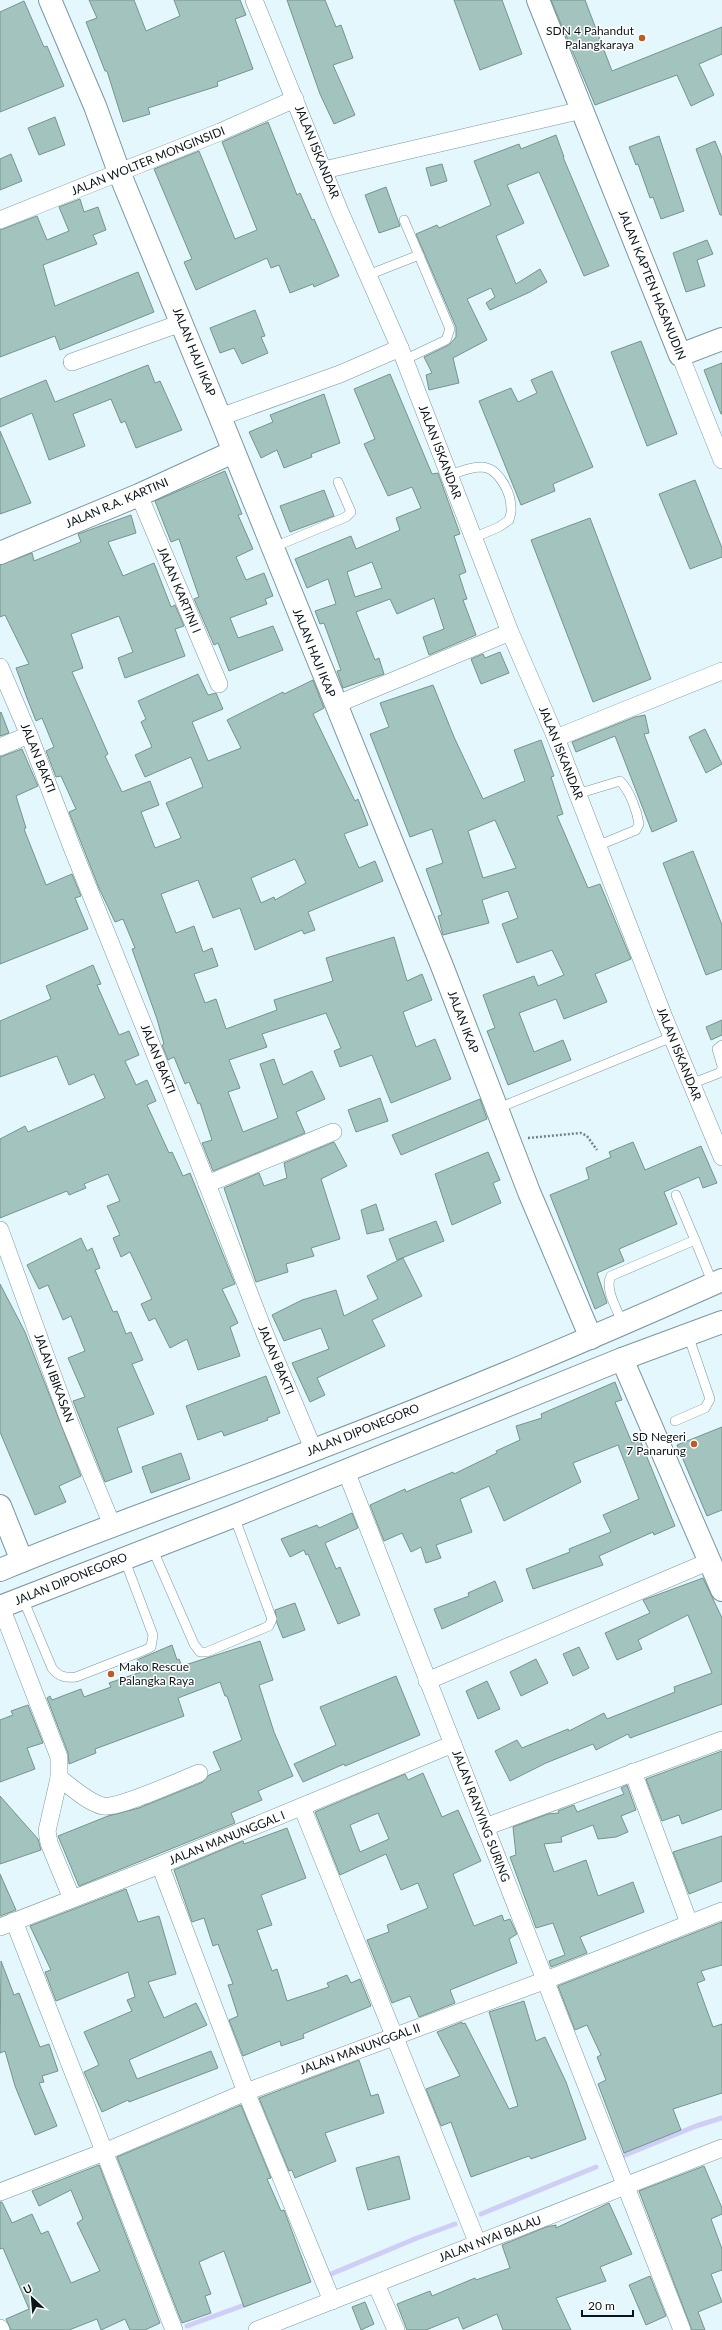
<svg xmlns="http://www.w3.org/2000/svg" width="722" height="2330" font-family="Lato,sans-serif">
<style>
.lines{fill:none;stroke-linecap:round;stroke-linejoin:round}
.stream{stroke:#cfcef7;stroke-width:5}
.building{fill:#a3c4be;stroke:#74948e;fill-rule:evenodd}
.lane-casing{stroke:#7997a0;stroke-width:10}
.street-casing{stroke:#7997a0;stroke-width:18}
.secondary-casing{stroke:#7997a0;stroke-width:24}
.path{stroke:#748388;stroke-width:2.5;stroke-dasharray:2 2;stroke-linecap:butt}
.lane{stroke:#fff;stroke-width:9}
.street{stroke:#fff;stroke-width:17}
.secondary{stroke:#fff;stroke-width:22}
.poi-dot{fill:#be5a24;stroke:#fff;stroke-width:1.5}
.labels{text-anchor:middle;stroke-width:3;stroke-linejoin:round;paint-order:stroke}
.poi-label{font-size:12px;fill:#0a161a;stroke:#fff;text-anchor:end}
.street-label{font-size:12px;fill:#0a161a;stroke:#fff}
</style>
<rect width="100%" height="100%" fill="#e4f7fd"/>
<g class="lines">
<g class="stream">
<path d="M618 2158 696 2126 722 2118"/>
<path d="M481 2214 596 2167"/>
<path d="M324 2277 417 2238 455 2224"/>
<path d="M187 2326 250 2303"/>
</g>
</g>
<g class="building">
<path d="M89 0H134L146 31 180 16 174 0H240L246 15 235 19 253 69 217 82 218 86 148 108 150 114 123 122 107 71H105L86 22 97 18Z"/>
<path d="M287 0H325L336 27 341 25 353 58 333 65 355 115 334 124 320 94Z"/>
<path d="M454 0H502L522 54 480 70Z"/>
<path d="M551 0H585L612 71 722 27V54L699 64 714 95 691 106 677 75 595 105Z"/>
<path d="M24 1 44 47 47 46 64 86 0 112V12Z"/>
<path d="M55 117 65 145 39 155 28 128Z"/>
<path d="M268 122 297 195 300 193 312 220 314 219 339 276 314 287 313 284 290 293 279 265 271 268 267 258 196 290 184 262 192 259 154 169 199 151 235 239 257 230 222 142Z"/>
<path d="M556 135 564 157H563L609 266 584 276 539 172 507 185 524 223 496 236 516 284 540 269 547 282 530 292 490 310 486 303 495 297 491 288 467 299 487 340 453 358 459 383 429 390 426 375 432 373 424 357 449 345 456 337V327L416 234 437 225 439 228 491 205 474 161 519 144 521 149Z"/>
<path d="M659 136 684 211 661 219 653 197 650 198 638 164 636 165 629 147Z"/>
<path d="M715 141 722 158V215H720L696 149Z"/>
<path d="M11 154 22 181 0 190V159Z"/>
<path d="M442 164 447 181 431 186 426 168Z"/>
<path d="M386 187 400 226 379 233 365 195Z"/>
<path d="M80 199 84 212 98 207 106 230 93 235 97 244 43 265 55 306 138 272 154 312 60 350 55 336 0 357V230L37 216 47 240 69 231 59 207Z"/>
<path d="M707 240 713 254 697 260 705 286 686 292 673 253Z"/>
<path d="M255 310 265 336 261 337 268 353 242 364 234 348 220 353 210 328Z"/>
<path d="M641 341 677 434 647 446 611 352Z"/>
<path d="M722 363V414H721L704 370Z"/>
<path d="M148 365 155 383 160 381 182 430 136 448 125 421 121 423 111 399 73 414 85 446 49 460 32 413 0 427V399L46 380 55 402Z"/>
<path d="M552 371 593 467 553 484 555 491 521 505 479 401 511 388 518 402 537 393 531 380Z"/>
<path d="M390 374 432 474 438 473 460 534 454 536 466 572 459 575 467 599 463 600 476 635 429 655 423 637 444 629 434 598 397 614 390 599 356 612 375 660 379 658 384 674 343 688 337 671 341 670 324 623 320 624 315 611 336 604 328 579 307 588 295 559 351 536 356 549 400 530 396 518 421 508 412 487 388 496 364 444 375 439 354 389ZM372 562 382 588 355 597 347 572Z"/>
<path d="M324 394 340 443 311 454 312 457 284 468 277 450 261 458 249 432 273 422 270 415Z"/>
<path d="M0 431 31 503 0 514Z"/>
<path d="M225 471 242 514 238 515 253 549 236 557 246 580 264 573 273 596 265 599 267 604 230 618 238 638 273 626 283 650 229 671 218 643 214 645 194 599 199 597 179 539 171 542 155 501Z"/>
<path d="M695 480 722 548V557L690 569 659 494Z"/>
<path d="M324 490 334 516 290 532 280 506Z"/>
<path d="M131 515 136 533 108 542 123 576 154 563 171 607 175 605 184 626 175 629 185 656 125 678 118 658 133 652 119 616 71 634 83 668 72 672 108 754 105 756 122 792 150 781 159 805 141 812 155 848 181 838 166 803 203 787 191 757 145 777 135 755 152 747 141 722 146 719 138 701 198 674 208 695 216 693 223 709 192 722 208 761 241 748 227 720 283 692 284 694 313 680 324 708 313 714 355 801 358 799 368 825 344 834 359 868 375 861 383 881 308 912 315 930 304 934 302 930 255 950 240 908 213 918 198 880 161 894 176 933 194 926 203 952 212 948 218 966 194 974 205 1003 216 999 226 1029 277 1010 274 1000 333 981 326 958 394 937 407 981 422 974 432 1000 403 1012 416 1047 435 1039 451 1079 391 1103 372 1055 340 1067 334 1051 341 1048 326 1013 262 1034 267 1047 229 1060 240 1088 228 1092 243 1132 278 1118 260 1064 274 1059 283 1085 312 1071 325 1099 296 1112 305 1133 213 1171 202 1143 212 1140 200 1103 198 1104 189 1082 185 1084 174 1057 168 1060 162 1045 164 1044 157 1019 132 949 135 948 123 919 115 922 99 888 69 812 76 809 61 776 56 777 46 751 54 747 42 718 36 721 27 698 16 668 29 664 5 615 0 617V565L32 553 34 561 81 542 78 534ZM295 859 306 883 275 900 274 897 261 903 251 878Z"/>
<path d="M590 518 651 679 593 702 531 540Z"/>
<path d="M500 652 509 673 481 684 471 659 483 654 485 658Z"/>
<path d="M433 685 454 737 483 799 525 781 514 750 541 740 554 776 551 777 563 814 557 816 588 888 600 884 631 959 595 974 607 1002 564 1019 556 999 519 1013 534 1052 563 1040 571 1060 508 1085 487 1031 495 1028 483 995 534 976 538 986 564 975 552 950 517 963 502 924 518 918 508 891 482 900 489 923 443 935 438 916 442 915 426 869 443 863 432 829 410 837 370 734 389 727 380 703ZM495 820 516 868 483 878 468 831Z"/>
<path d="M1 712 9 733 0 736V713Z"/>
<path d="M645 715 649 733 644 734 677 821 652 832 615 736 576 752 572 742 635 717Z"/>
<path d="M705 729 722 764 706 773 689 737Z"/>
<path d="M22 749 38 786 16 796 26 828 24 829 46 885 72 874 81 896 75 898 88 929 0 964V757Z"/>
<path d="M693 851 722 925V969L706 975 663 863Z"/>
<path d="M93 965 101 984 97 985 119 1035 129 1031 139 1055 125 1061 136 1085 147 1080 156 1101 147 1105 169 1153 172 1152 183 1176 190 1173 235 1284 222 1289 238 1323 230 1327 240 1356 198 1370 187 1339 170 1348 155 1318 149 1321 141 1304 152 1299 130 1252 121 1257 113 1238 120 1235 107 1206 120 1201 108 1174 84 1184 86 1188 69 1195 67 1191 0 1218V1139L25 1126 28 1132 105 1098 94 1074 69 1085 57 1056 0 1077V1021L51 999 46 986Z"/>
<path d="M722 1020V1035L711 1040 706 1027Z"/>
<path d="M380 1098 388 1121 356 1132 348 1110Z"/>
<path d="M480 1099 487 1119 401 1155 392 1135Z"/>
<path d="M334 1142 347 1166 321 1179 340 1239 311 1248 314 1256 286 1264 288 1272 256 1282 224 1188 259 1173 264 1186 287 1178 284 1163Z"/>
<path d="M633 1142 645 1170 701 1146 717 1183 703 1188 699 1177 664 1192 677 1224 619 1249 624 1261 597 1273 607 1303 595 1309 550 1195 589 1179 586 1168 611 1157 609 1152Z"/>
<path d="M488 1152 500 1180 493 1183 501 1203 452 1225 435 1174Z"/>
<path d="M376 1204 384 1230 367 1234 361 1210Z"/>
<path d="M436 1221 444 1241 397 1260 389 1239Z"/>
<path d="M81 1238 87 1251 92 1248 100 1268 95 1270 113 1312 117 1311 126 1334 131 1332 143 1360 132 1364 154 1414 117 1428 132 1472 105 1482 73 1401 85 1397 68 1358 85 1351 71 1316 63 1320 48 1285 39 1289 27 1265Z"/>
<path d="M403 1258 422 1296 372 1320 385 1346 317 1378 325 1395 310 1402 292 1363 329 1349 321 1328 284 1341 272 1315 302 1300 336 1290 344 1316 378 1299 367 1276Z"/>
<path d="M0 1284 25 1332 81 1476 59 1486 66 1502 35 1515 0 1432Z"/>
<path d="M266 1376 280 1413 267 1418 268 1420 224 1436 222 1431 198 1440 186 1406Z"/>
<path d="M615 1382 622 1400 615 1402 632 1443 640 1440 675 1526 654 1535 653 1532 599 1556 603 1565 533 1589 526 1569 570 1552 569 1549 611 1532 603 1515 639 1499 618 1445 573 1463 581 1482 504 1521 489 1486 460 1499 472 1532 436 1545 441 1558 426 1563 421 1547 411 1552 402 1533 384 1541 370 1505 405 1489 406 1492 453 1472 454 1474 497 1453 496 1451 520 1440 516 1426 542 1418 541 1414Z"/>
<path d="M722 1427V1510L707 1516 677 1445Z"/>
<path d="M181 1453 190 1479 151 1493 142 1467Z"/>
<path d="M352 1513 358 1528 325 1543 336 1569 340 1567 360 1615 338 1624 308 1554 306 1555 304 1550 290 1557 281 1539 317 1525 319 1528Z"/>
<path d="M703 1578 722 1618V1704L630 1738 628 1734 596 1750 593 1744 546 1763 510 1781 495 1751 517 1740 522 1748 568 1729 569 1731 604 1713 607 1719 675 1692 674 1687 712 1673 688 1615 638 1640 642 1649 617 1660 605 1633 650 1613 643 1600Z"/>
<path d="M495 1581 503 1601 442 1629 434 1609 469 1596 468 1593Z"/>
<path d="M295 1603 305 1630 283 1638 277 1623 275 1610Z"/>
<path d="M260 1641 273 1680 259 1685 274 1732 293 1776 258 1791 262 1800 231 1813 235 1823 79 1886 58 1836 108 1816 139 1808 203 1782 209 1775 221 1770 213 1752 242 1740 227 1696H225L220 1682 178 1698 184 1716 95 1749 96 1753 69 1764 68 1753 47 1698 50 1696 52 1700 81 1689 84 1697 111 1687 109 1683 141 1672 137 1660 172 1645 177 1660 179 1659 182 1666Z"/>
<path d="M579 1647 589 1668 573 1676 563 1654Z"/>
<path d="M536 1659 548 1683 521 1696 510 1672Z"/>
<path d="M396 1676 420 1735 345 1766 344 1764 303 1782 294 1764 336 1745 320 1707Z"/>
<path d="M487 1681 500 1709 478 1719 466 1691Z"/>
<path d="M28 1705 43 1743 27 1748 35 1769 0 1782V1720L13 1715 11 1711Z"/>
<path d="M722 1751V1809L682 1824 679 1815 662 1821 646 1779Z"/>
<path d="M423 1773 442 1817 458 1810 481 1861 453 1874 474 1926 502 1915 504 1921 510 1919 517 1934 509 1939 517 1963 450 1990 455 2003 419 2017 410 1996 392 2003 367 1940 389 1932 387 1925 428 1908 418 1883 401 1890 386 1854 340 1875 315 1812 405 1774 408 1780ZM378 1813 389 1839 360 1852 350 1825Z"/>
<path d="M627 1785 636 1810 621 1816 628 1832 616 1837 598 1839 593 1825 561 1837 562 1842 544 1844 554 1872 586 1860 598 1896 633 1882 644 1912 580 1937 587 1953 551 1967 549 1961 565 1955 553 1923 536 1928 510 1857 516 1855 513 1827 548 1814 559 1813 558 1811 574 1805 577 1812 624 1794 621 1788Z"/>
<path d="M0 1796 38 1839 41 1850 0 1864Z"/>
<path d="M287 1828 306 1878 261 1895 272 1925 257 1930 272 1971 277 1969 287 2001 329 1987 327 1983 347 1975 351 1983 360 1979 371 2006 303 2034 304 2038 281 2046 280 2041 243 2056 229 2020 238 2016 228 1985 233 1984 218 1944 213 1946 204 1918 192 1922 174 1870 243 1841 244 1844Z"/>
<path d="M722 1836V1881L689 1894 673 1852Z"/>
<path d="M0 1874 16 1910 0 1916Z"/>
<path d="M126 1889 138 1922 159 1916 176 1974 148 1982 164 2018 196 2003 207 2025 129 2060 137 2079 211 2051 218 2068 129 2102 128 2100 102 2112 84 2072 99 2065 84 2032 132 2011 127 2000 135 1997 128 1972 56 2001 45 1972 51 1970 30 1926Z"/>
<path d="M722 1922V1965L701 1971 705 1980 697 1983 713 2027 722 2024V2093L673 2109 681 2130 624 2153 598 2084 606 2080 597 2057 601 2055 587 2025 575 2030 558 1986Z"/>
<path d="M1 1961 14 1995 19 1993 40 2047 49 2044 58 2071 42 2076 44 2082 39 2083 57 2126 35 2135 15 2086 5 2051 0 2053Z"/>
<path d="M524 2001 536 2041 545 2037 566 2082 586 2139 531 2159 529 2156 471 2177 451 2122 441 2126 426 2089 460 2076 437 2032 462 2022V2024L465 2023 509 2109 518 2106 489 2012Z"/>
<path d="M359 2060 371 2096 378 2094 384 2113 325 2133 336 2161 295 2178 292 2170 289 2171 259 2098Z"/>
<path d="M241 2105 271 2178 267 2179 281 2211 284 2210 311 2282 244 2307 224 2251 199 2262 211 2294 205 2296 211 2313 182 2323 117 2157Z"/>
<path d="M399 2156 410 2199 368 2210 356 2168Z"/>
<path d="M99 2165 160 2323 145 2330H130L125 2319 101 2330 97 2319 69 2330H11L6 2319 29 2309 3 2248 0 2249V2202H2L12 2223 32 2214 41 2234 48 2231 71 2283 100 2271 77 2223 83 2219 71 2190 39 2206 32 2191Z"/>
<path d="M704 2166 722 2208V2214L711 2219 722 2249V2270L711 2274 722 2302 698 2312 705 2330H692L639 2191Z"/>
<path d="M609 2203 632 2254 600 2267 606 2281 556 2298 571 2330H503L497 2314 463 2329 458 2317 426 2330H407L397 2304 430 2291 432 2296 475 2278 476 2280 510 2268 502 2245 546 2227 556 2225V2228Z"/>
<path d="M650 2276 666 2316 646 2325 629 2285Z"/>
<path d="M365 2302 374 2324 361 2330 352 2307Z"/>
</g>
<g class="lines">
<defs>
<g id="lane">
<path d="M404 220 450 329 446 340 404 360"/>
<path d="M368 275 419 255"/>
<path d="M449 476C460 471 471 467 482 467 499 468 511 493 511 508 512 511 510 516 509 520L499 527 473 538"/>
<path d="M272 548 346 517 351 512 338 482"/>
<path d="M577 794 620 781C630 791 637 811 639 824L636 830 597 846"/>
<path d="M722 1045 717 1049 722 1066"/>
<path d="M691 1084 719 1073 722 1069"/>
<path d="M496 1109 672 1037"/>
<path d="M676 1195 695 1240"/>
<path d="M623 1324C618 1311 604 1289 611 1276L695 1240 713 1284"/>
<path d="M675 1421 705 1408 710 1399 688 1335"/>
<path d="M152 1548 194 1644 200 1652H207L269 1626 272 1619 234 1516"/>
<path d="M23 1599 52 1668C59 1677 65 1678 76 1677L145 1650 151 1647 153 1635 124 1558"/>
</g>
<g id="street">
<path d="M254 0 340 212 400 348 510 632 556 738 665 1020 722 1157"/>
<path d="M324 170 582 110"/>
<path d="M0 220 220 132 295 99"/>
<path d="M680 355 722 460"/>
<path d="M72 362 181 323"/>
<path d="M220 417 340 374 400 348"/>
<path d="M139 495 219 684"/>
<path d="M0 667 29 735 73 850 197 1158 265 1334 314 1451"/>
<path d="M335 705 510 632"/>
<path d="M556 738 722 671"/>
<path d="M0 747 29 735"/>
<path d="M207 1184 333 1132"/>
<path d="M0 1230 70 1423 112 1525"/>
<path d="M346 1471 682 2330"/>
<path d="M1 1607 59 1757V1778L47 1831 49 1843 72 1899"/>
<path d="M427 1681 710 1561"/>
<path d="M633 1772 689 1923"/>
<path d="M59 1778C72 1787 87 1802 103 1806 118 1809 181 1780 199 1773"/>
<path d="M302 1807 478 2244"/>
<path d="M485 1827 722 1740"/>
<path d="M160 1865 246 2092 332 2301"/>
<path d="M14 1921 174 2330"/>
<path d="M0 1927 160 1865 453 1744"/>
<path d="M0 2192 104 2152 246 2092 546 1980 722 1911"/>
<path d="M376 2284 396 2330"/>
<path d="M0 2328 1 2330"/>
<path d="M257 2330 722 2148"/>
</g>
<g id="secondary">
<path d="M50 0 95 106 119 172 220 417 442 966 529 1192 591 1338"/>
<path d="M538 0 680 355 722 339"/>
<path d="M0 553 139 495 233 452"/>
<path d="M622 1359 722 1590"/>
<path d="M0 1506 22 1561"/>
<path d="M0 1570C103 1527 210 1491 314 1450 452 1397 588 1340 722 1280"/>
<path d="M0 1607 234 1516 622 1359 722 1322"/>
</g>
</defs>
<use href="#lane" class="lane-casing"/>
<use href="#street" class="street-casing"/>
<use href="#secondary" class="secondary-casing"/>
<path class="path" d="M528 1138 581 1133 587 1136 597 1150"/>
<use href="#lane" class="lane"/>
<use href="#street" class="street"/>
<use href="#secondary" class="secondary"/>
</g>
<g class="poi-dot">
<circle cx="642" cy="38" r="4"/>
<circle cx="694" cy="1444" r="4"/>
<circle cx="111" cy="1674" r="4"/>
</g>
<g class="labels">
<g class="poi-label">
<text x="634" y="35">SDN 4 Pahandut<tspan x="634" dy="14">Palangkaraya</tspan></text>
<text x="686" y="1441">SD Negeri<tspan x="686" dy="14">7 Panarung</tspan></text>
<text x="119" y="1671" text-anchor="start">Mako Rescue<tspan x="119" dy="14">Palangka Raya</tspan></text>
</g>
<g class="street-label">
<text transform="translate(317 152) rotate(68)" y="4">JALAN ISKANDAR</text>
<text transform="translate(148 161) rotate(-22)" y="4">JALAN WOLTER MONGINSIDI</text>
<text transform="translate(652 285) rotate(68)" y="4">JALAN KAPTEN HASANUDIN</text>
<text transform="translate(194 352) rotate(68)" y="4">JALAN HAJI IKAP</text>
<text transform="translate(440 452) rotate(69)" y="4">JALAN ISKANDAR</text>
<text transform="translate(117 503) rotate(-23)" y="4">JALAN R.A. KARTINI</text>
<text transform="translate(179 590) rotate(67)" y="4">JALAN KARTINI I</text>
<text transform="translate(314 653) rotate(68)" y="4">JALAN HAJI IKAP</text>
<text transform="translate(561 753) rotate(68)" y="4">JALAN ISKANDAR</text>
<text transform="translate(38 758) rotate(68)" y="4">JALAN BAKTI</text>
<text transform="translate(463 1022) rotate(69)" y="4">JALAN IKAP</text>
<text transform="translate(679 1054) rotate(68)" y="4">JALAN ISKANDAR</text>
<text transform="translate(158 1059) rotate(68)" y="4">JALAN BAKTI</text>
<text transform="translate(276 1360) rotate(67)" y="4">JALAN BAKTI</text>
<text transform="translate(54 1378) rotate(70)" y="4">JALAN IBIKASAN</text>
<text transform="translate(363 1430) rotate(-22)" y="4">JALAN DIPONEGORO</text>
<text transform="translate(71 1579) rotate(-22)" y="4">JALAN DIPONEGORO</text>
<text transform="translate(481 1816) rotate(69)" y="4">JALAN RANYING SURING</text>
<text transform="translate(227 1838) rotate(-22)" y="4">JALAN MANUNGGAL I</text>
<text transform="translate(360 2049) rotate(-20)" y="4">JALAN MANUNGGAL II</text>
<text transform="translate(490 2239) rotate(-21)" y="4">JALAN NYAI BALAU</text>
</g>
</g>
<g transform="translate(32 2298) rotate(334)" stroke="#ffffff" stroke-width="3" paint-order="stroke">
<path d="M0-3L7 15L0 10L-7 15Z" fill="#0a161a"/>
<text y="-6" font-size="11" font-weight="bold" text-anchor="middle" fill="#0a161a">U</text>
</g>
<path d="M582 2310v6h51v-6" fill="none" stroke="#0a161a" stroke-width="2"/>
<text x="588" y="2310" font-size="12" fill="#0a161a" stroke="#ffffff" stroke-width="3" paint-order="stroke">20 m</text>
</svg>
